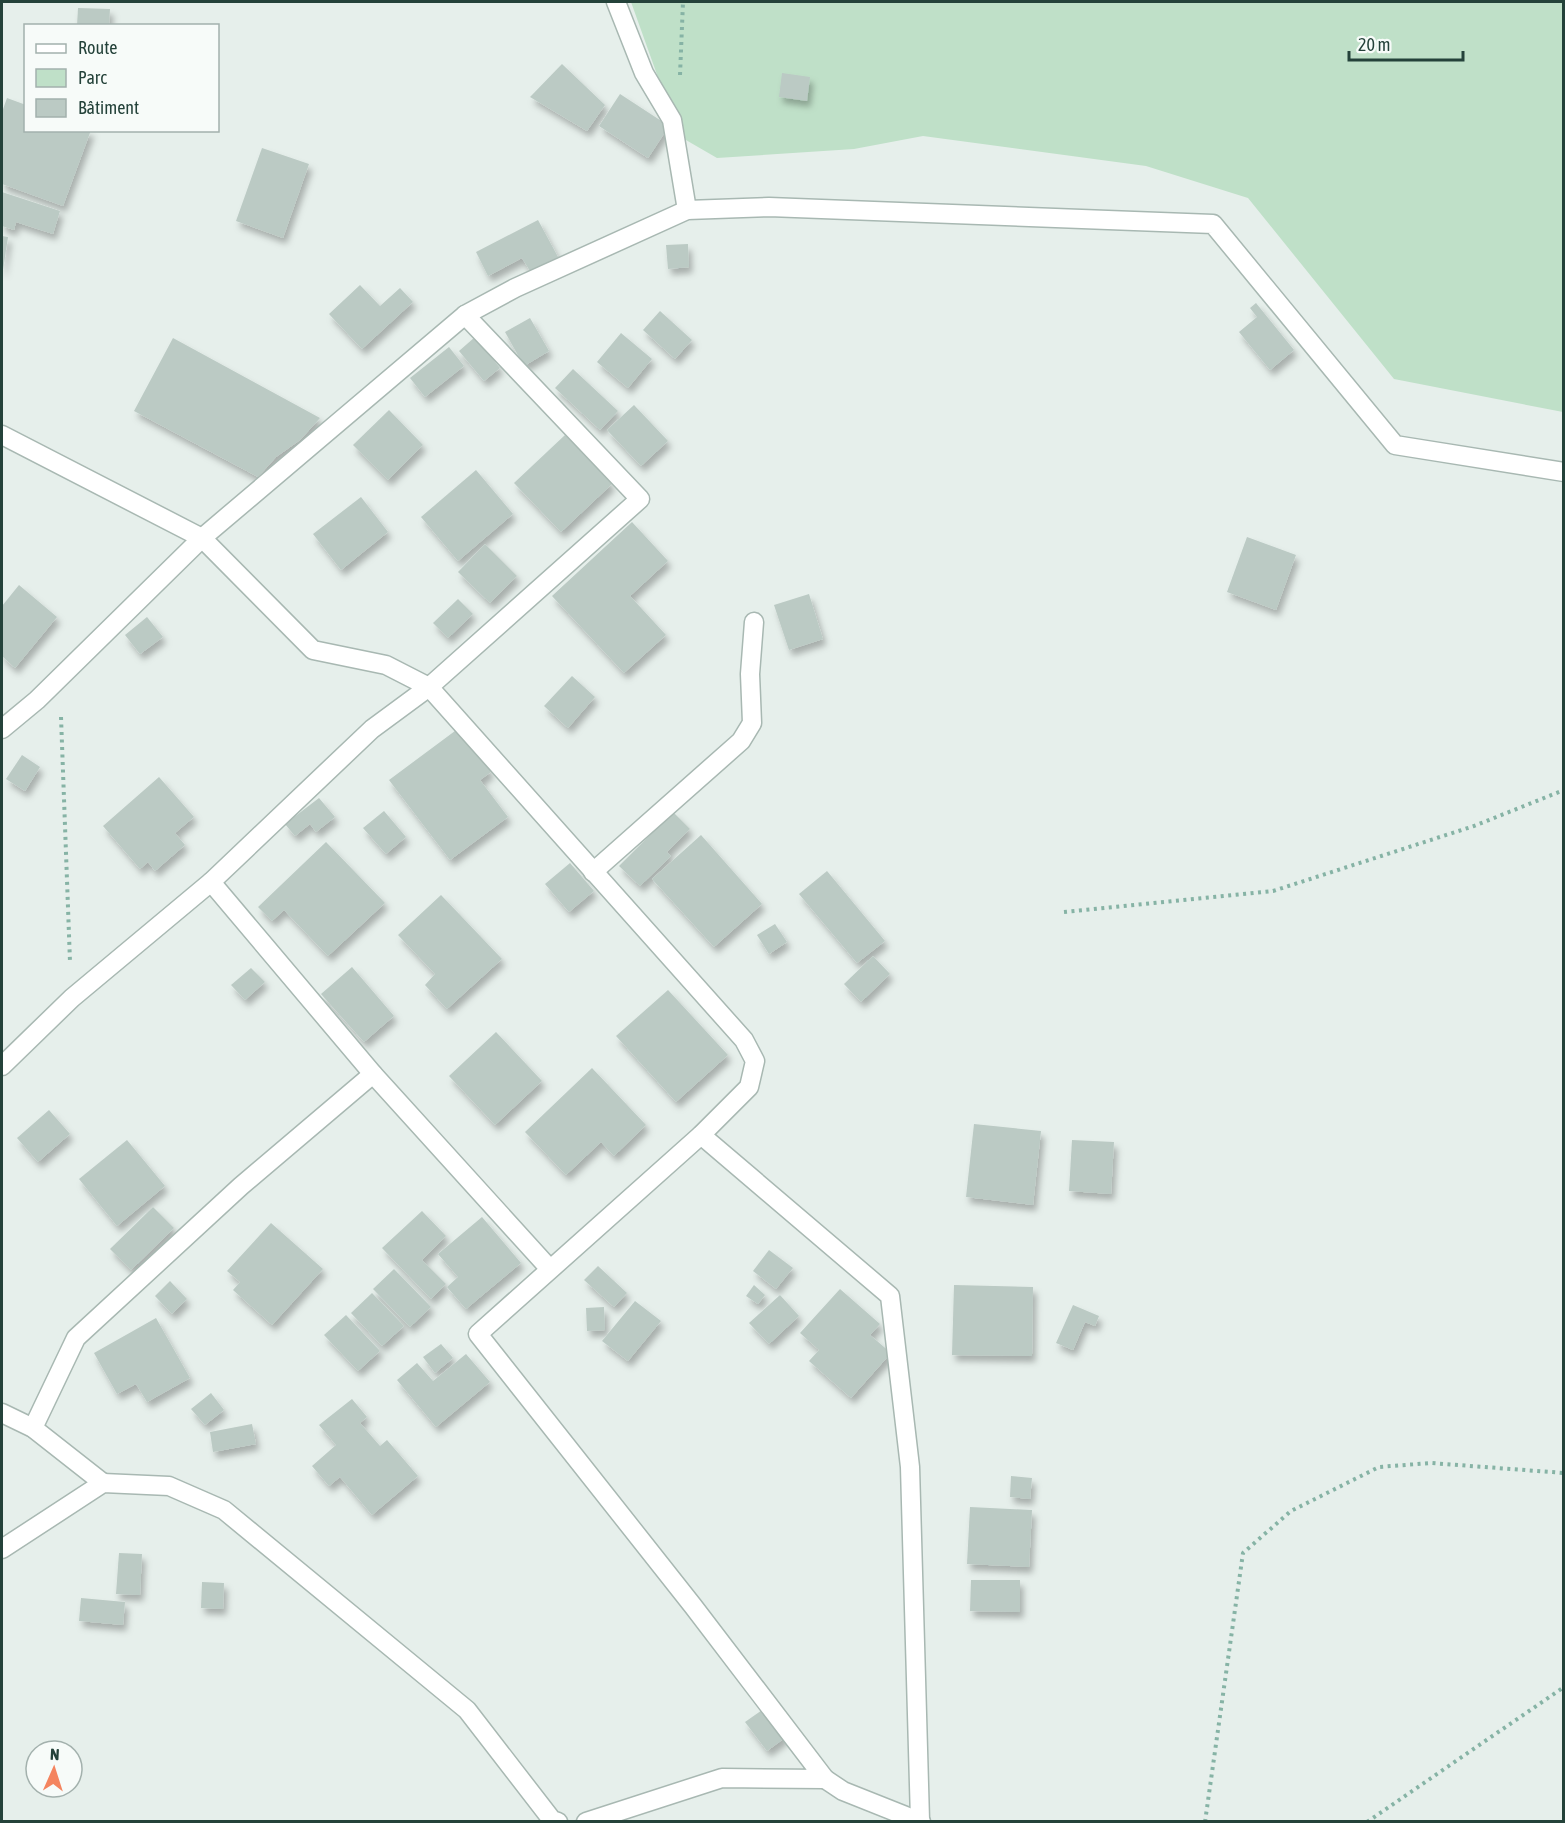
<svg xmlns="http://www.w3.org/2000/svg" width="1565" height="1823" font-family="'Asap Condensed',sans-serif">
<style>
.green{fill:#bfe0c8}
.building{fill:#bbcac4;filter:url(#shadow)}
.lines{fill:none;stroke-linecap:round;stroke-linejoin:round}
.minor-casing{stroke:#a8b8b2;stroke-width:21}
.path{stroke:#86b3a5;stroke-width:4;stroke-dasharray:3 4.5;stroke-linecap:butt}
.minor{stroke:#fff;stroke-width:18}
</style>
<defs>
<filter id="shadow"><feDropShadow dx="3.5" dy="6" stdDeviation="3" flood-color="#0004"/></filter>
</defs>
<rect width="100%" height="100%" fill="#e6efeb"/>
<path class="green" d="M631 2H1563V412L1394 379 1248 198 1146 166 923 136 854 149 717 158 679 136Z"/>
<g class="building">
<path d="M78 8 110 9 109 26H77Z"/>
<path d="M562 64 605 105 587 131 530 97Z"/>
<path d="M782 73 810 77 807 101 779 97Z"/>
<path d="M620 94 669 126 648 158 599 126Z"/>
<path d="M7 98 26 105V130H91L63 206 2 184V112Z"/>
<path d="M262 148 309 164 283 238 236 221Z"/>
<path d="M2 192 60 211 53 234 16 222 14 230 2 226Z"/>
<path d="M538 220 558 257 530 271 522 258 488 276 476 252Z"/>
<path d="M2 236 8 237 3 270H2Z"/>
<path d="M688 244 689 267 668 269 666 245Z"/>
<path d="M360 285 380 306 400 288 413 302 362 349 329 314Z"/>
<path d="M1256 303 1294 350 1270 370 1239 332 1257 317 1250 308Z"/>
<path d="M660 311 692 340 675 359 643 330Z"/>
<path d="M530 318 549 351 524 366 505 332Z"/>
<path d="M621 333 652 359 628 388 597 362Z"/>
<path d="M475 337 500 368 484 381 459 351Z"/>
<path d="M173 338 320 418 300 440 276 457 258 477 134 411Z"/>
<path d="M449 347 464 366 425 397 410 378Z"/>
<path d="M573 369 618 411 600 430 555 388Z"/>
<path d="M634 405 668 441 641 466 607 430Z"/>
<path d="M389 410 423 445 388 480 353 445Z"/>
<path d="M565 435 612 484 561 532 514 483Z"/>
<path d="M476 470 513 514 458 561 421 517Z"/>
<path d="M361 497 388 532 341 570 313 534Z"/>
<path d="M632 522 668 561 630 596 666 635 624 673 552 596Z"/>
<path d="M1247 537 1296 555 1276 610 1227 592Z"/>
<path d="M485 544 517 576 490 603 458 572Z"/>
<path d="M19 585 57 617 15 668 2 656V606Z"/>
<path d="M809 594 823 639 789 650 774 605Z"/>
<path d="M458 599 473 614 448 638 433 623Z"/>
<path d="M147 617 163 637 140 654 125 635Z"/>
<path d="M572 676 595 697 568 728 544 706Z"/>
<path d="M459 728 491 772 480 780 508 817 450 860 389 780Z"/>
<path d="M22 755 40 767 25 791 6 779Z"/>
<path d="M159 777 194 817 175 833 185 845 155 871 148 862 140 869 103 826Z"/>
<path d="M319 798 335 817 316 832 310 824 295 836 285 824Z"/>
<path d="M384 811 406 837 386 854 363 828Z"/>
<path d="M673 812 690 829 667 852 671 856 640 886 619 866Z"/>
<path d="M701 835 762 904 714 947 652 879Z"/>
<path d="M326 842 385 903 328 956 284 910 272 921 258 907Z"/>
<path d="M570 863 594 891 569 912 545 884Z"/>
<path d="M827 871 885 941 857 963 799 894Z"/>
<path d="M441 895 502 959 447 1009 425 985 435 974 398 935Z"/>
<path d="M775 924 787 942 769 954 757 935Z"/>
<path d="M873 956 890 974 861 1002 844 984Z"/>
<path d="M352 967 394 1016 364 1042 321 994Z"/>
<path d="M251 968 265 982 245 1000 231 985Z"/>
<path d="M668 990 728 1055 676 1102 616 1036Z"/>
<path d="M496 1032 542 1081 495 1125 449 1076Z"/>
<path d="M592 1068 646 1125 614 1156 601 1142 566 1175 525 1132Z"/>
<path d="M49 1110 70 1134 38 1162 17 1138Z"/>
<path d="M974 1124 1041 1131 1033 1205 966 1197Z"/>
<path d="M127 1140 165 1186 117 1226 79 1179Z"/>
<path d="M1072 1140 1114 1142 1111 1194 1069 1191Z"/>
<path d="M153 1207 174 1228 131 1270 110 1249Z"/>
<path d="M422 1211 446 1236 422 1260 446 1284 431 1299 382 1248Z"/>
<path d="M482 1217 521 1263 466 1309 447 1287 458 1277 438 1254Z"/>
<path d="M271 1223 323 1269 272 1325 233 1290 240 1282 227 1271Z"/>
<path d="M769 1250 793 1268 776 1289 753 1271Z"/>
<path d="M598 1266 627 1293 614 1307 584 1280Z"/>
<path d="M394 1269 431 1307 410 1327 373 1289Z"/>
<path d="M170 1281 187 1299 172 1314 155 1296Z"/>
<path d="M754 1285 765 1295 758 1304 746 1296Z"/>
<path d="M954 1285 1033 1287 1032 1356 952 1355Z"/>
<path d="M840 1289 880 1324 870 1335 891 1353 851 1398 809 1361 819 1350 800 1333Z"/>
<path d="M372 1293 404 1326 382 1346 351 1313Z"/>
<path d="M780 1295 799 1316 769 1344 749 1323Z"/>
<path d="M635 1301 661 1321 628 1361 602 1341Z"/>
<path d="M1073 1305 1099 1316 1095 1326 1085 1322 1073 1350 1056 1343Z"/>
<path d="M604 1307 605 1330 587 1331 586 1308Z"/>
<path d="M346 1315 380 1351 358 1371 324 1335Z"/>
<path d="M156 1318 190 1378 147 1402 136 1384 117 1394 94 1353Z"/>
<path d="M441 1344 453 1358 435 1373 423 1357Z"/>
<path d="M466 1354 490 1382 436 1427 397 1380 417 1363 433 1381Z"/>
<path d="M211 1393 224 1410 205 1425 191 1409Z"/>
<path d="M352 1399 367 1417 360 1423 380 1446 387 1440 418 1476 372 1515 340 1477 329 1486 312 1466 336 1445 319 1425Z"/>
<path d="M252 1424 256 1444 213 1452 210 1432Z"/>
<path d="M1011 1476 1032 1478 1030 1499 1010 1497Z"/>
<path d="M970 1507 1032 1510 1029 1567 967 1564Z"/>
<path d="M119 1553 142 1554 140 1595 116 1594Z"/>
<path d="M971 1580H1020V1612L970 1611Z"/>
<path d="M202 1582 224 1583 223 1609 201 1608Z"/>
<path d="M81 1598 125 1602 123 1625 79 1621Z"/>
<path d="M765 1708 786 1737 767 1751 745 1722Z"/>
</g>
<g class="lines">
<defs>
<g id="minor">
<path d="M616 2 644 73 672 120 687 210"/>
<path d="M465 315 640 499 429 687 744 1040 755 1061 749 1087 701 1135 478 1334 693 1606 825 1779 722 1778 586 1822"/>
<path d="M2 435 202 538 313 650 386 665 429 687 372 729 211 882 72 998 2 1066"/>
<path d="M2 729 37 700 202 538 465 315 515 288 687 210 769 207 1213 224 1395 445 1564 472"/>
<path d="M593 872 741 741 752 723 750 674 754 622"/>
<path d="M211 882 373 1074 549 1268"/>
<path d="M701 1135 890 1296 910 1467 920 1820"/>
<path d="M2 1413 33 1428 103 1483"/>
<path d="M33 1428 76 1338 241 1186 373 1074"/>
<path d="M2 1549 103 1483 169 1486 224 1510 467 1710 552 1820 558 1822"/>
<path d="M825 1779 843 1791 921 1822"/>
</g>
</defs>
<use href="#minor" class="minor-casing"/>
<g class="path">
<path d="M680 75 683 2"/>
<path d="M61 717 70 962"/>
<path d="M1064 912 1273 891 1474 826 1564 790"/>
<path d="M1205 1822 1243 1553 1291 1511 1379 1467 1431 1463 1564 1473"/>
<path d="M1367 1822 1564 1687"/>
</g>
<use href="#minor" class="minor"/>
</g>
<rect width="1565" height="1823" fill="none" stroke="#24423a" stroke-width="6"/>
<rect x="24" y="24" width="195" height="108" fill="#f7fbf9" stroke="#a3b1ad" stroke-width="1.5"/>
<rect x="36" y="44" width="30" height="9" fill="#ffffff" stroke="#a3b1ad" stroke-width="1.5"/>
<text x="78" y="54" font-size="18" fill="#24423a">Route</text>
<rect x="36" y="69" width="30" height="18" fill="#bfe0c8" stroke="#a3b1ad" stroke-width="1.5"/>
<text x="78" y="84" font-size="18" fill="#24423a">Parc</text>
<rect x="36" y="99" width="30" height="18" fill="#bbcac4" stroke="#a3b1ad" stroke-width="1.5"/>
<text x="78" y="114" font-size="18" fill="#24423a">Bâtiment</text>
<g transform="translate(54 1769) rotate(3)"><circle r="28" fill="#f7fbf9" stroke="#a3b1ad" stroke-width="1.5"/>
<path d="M0-4.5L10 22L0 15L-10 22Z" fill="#f4845f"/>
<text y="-9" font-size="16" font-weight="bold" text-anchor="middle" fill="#24423a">N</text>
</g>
<path d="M1349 51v9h114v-9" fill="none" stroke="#24423a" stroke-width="3"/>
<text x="1358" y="51" font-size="18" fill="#24423a" stroke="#f7fbf9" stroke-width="4.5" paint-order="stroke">20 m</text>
</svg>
